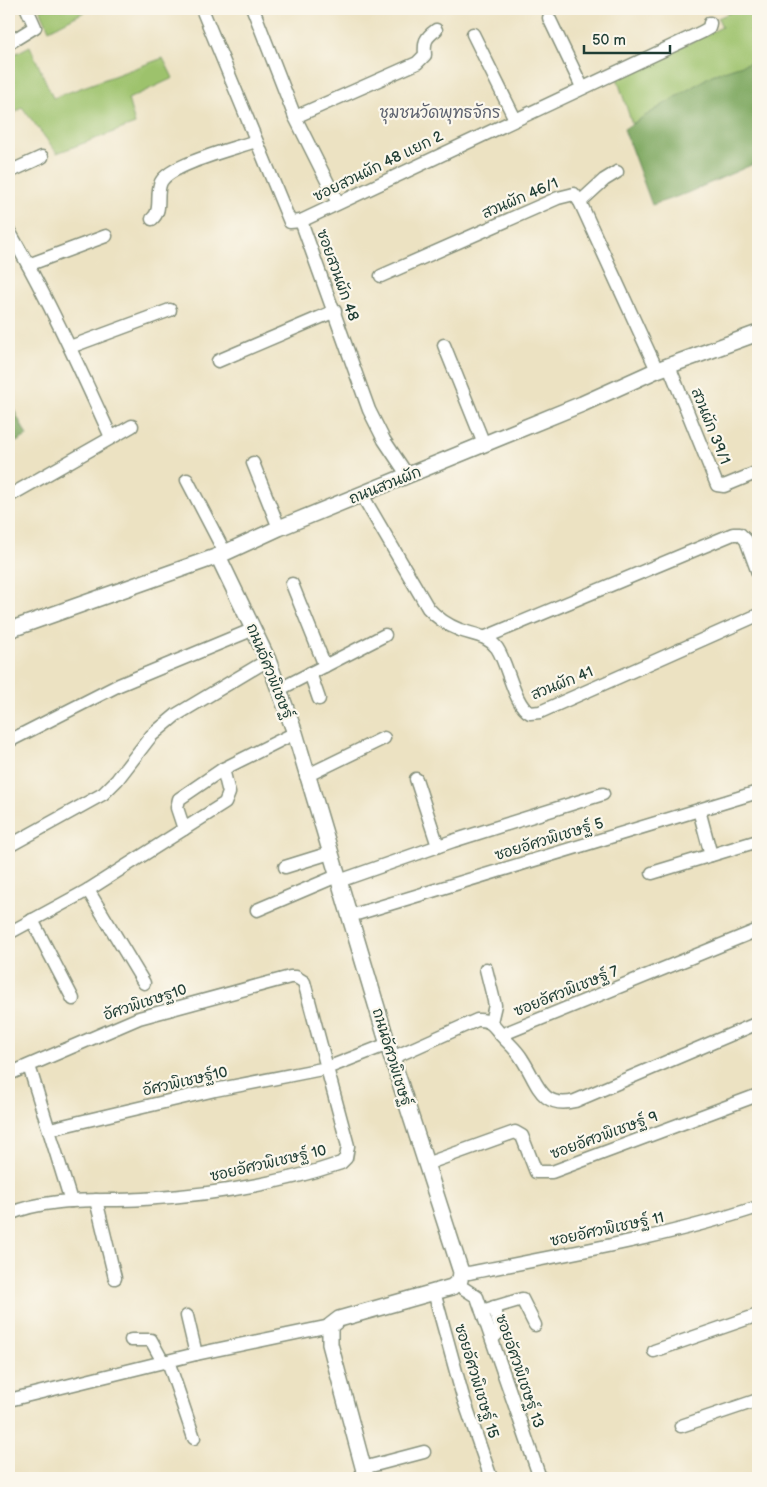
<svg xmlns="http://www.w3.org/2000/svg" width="767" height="1487" font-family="'Balsamiq Sans','Playpen Sans Thai',sans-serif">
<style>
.green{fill:#9dc26c;stroke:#5e8050}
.forest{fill:#7ea860;stroke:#4e724a}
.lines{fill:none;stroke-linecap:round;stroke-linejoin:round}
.minor-casing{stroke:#86907b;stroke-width:15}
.tertiary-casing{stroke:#86907b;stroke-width:18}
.minor{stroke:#fff;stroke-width:12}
.tertiary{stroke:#fff;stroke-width:15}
.labels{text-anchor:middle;stroke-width:4.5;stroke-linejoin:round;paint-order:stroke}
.street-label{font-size:15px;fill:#1f3d34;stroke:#fbf7ec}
.neighbourhood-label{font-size:16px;fill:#5d626f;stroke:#fbf7ec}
</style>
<rect width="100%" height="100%" fill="#fbf7ec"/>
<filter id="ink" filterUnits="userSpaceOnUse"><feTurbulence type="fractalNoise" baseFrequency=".02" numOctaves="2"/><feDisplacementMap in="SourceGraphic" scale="10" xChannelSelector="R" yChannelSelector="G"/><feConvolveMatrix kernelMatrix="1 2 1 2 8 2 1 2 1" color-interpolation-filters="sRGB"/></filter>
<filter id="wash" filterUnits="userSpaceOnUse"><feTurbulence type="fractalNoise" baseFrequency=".0096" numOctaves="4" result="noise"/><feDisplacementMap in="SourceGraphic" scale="20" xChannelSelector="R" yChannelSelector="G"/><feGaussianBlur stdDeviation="1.12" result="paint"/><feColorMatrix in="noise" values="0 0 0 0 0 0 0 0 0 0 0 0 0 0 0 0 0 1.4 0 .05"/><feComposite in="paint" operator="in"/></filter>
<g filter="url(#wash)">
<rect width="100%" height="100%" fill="#ece2c2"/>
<g class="green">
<path d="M40 9H90L49 30Z"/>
<path d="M738 9H758V60L712 75 632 124 617 78 722 27 718 18Z"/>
<path d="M30 46 53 98 163 58 173 78 128 99 135 124 57 153 22 107 9 118V57Z"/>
</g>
<g class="forest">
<path d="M758 60V162L685 194 652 205 624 129 712 75Z"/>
<path d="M9 400 27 436 9 446Z"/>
</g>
</g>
<g filter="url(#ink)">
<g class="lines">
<defs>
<g id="minor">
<path d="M202 9 290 222 301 221 369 410 384 440 408 476"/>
<path d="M253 9 295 117 338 203"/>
<path d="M549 18 582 87"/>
<path d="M473 34 515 119"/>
<path d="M9 43 35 27 27 9"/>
<path d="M295 117 417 63 425 55C424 42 425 38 436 30"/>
<path d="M9 172 42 157"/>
<path d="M580 202 604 180 617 172"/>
<path d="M152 219C163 210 155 194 161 182 170 164 236 148 256 141"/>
<path d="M301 221 702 32 709 28 710 23"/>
<path d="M9 231C48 298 79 367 111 437"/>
<path d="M28 265 106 236"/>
<path d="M381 276 558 198 574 194 580 202 657 370"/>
<path d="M444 345 484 444"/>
<path d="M70 347 170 310"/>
<path d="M218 361 335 311"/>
<path d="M669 366 717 485 724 486 758 472"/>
<path d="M253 463 279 528"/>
<path d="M187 480 225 553"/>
<path d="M362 495 428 608C437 618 447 625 460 630 474 635 487 635 497 648 508 664 514 705 530 713L540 712 758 615"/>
<path d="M9 496 132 426"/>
<path d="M292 584 325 666"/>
<path d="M486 637 733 534H740L746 540 758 573"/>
<path d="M310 673 319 699"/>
<path d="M278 690 385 635"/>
<path d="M9 741 119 685 254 629"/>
<path d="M306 776 384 738"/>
<path d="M416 779 438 846"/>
<path d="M699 810 711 855"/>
<path d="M184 829 177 808 179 799 223 769"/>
<path d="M9 846 103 794 117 780 151 736 176 715 268 660"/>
<path d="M285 867 330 853"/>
<path d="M652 873 758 841"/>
<path d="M339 881 453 841 603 794"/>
<path d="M88 890 144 983"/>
<path d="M257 910 337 876"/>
<path d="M350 916 758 792"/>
<path d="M32 920 73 999"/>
<path d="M9 933 88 890 225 803 229 793 223 769 295 733"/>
<path d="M486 969 495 1005 491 1022"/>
<path d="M501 1035C508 1043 517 1050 522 1059 538 1083 540 1109 575 1101L758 1023"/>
<path d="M392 1058 477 1020C490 1019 494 1026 501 1035L758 930"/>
<path d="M29 1066 71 1201"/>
<path d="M9 1074 139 1018 290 977H296L304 982 327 1068 215 1090 50 1129"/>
<path d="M426 1164 515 1132 522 1136 536 1172H552L758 1095"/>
<path d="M96 1200 115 1278"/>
<path d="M9 1214C52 1196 98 1202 143 1199 210 1195 277 1185 341 1163L346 1158 348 1146 327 1068 388 1044"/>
<path d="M461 1272 469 1273C566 1254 664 1238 758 1207"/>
<path d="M457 1284 477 1297 540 1478"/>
<path d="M434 1292 463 1397 491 1478"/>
<path d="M482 1311 522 1299 535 1325"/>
<path d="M187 1316 196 1354"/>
<path d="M492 1339 501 1330 494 1307"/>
<path d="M131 1340H151L163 1362"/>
<path d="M654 1351 758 1315"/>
<path d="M168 1361 194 1438"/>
<path d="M9 1400 196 1354 330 1326"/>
<path d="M681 1426 758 1400"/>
<path d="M363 1468 424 1452"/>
</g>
<g id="tertiary">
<path d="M218 556 268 660 295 733 392 1058 461 1272 460 1280 452 1287 339 1319 330 1326V1344L366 1478"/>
<path d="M9 630 218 556 279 528 582 404 657 370 758 333"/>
</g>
</defs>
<use href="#minor" class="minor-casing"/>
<use href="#tertiary" class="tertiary-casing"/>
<use href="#minor" class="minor"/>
<use href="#tertiary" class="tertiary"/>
</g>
</g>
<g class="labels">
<g class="street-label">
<text transform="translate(378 166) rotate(-26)" y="5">ซอยสวนผัก 48 แยก 2</text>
<text transform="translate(520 198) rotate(-23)" y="5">สวนผัก 46/1</text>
<text transform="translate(338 275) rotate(70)" y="5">ซอยสวนผัก 48</text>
<text transform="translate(711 426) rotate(68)" y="5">สวนผัก 39/1</text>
<text transform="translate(385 485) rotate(-22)" y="5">ถนนสวนผัก</text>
<text transform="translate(270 671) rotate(68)" y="5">ถนนอัศวพิเชษฐ์</text>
<text transform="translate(562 683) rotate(-22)" y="5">สวนผัก 41</text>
<text transform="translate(549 839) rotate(-17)" y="5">ซอยอัศวพิเชษฐ์ 5</text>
<text transform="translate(566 991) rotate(-22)" y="5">ซอยอัศวพิเชษฐ์ 7</text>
<text transform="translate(145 1002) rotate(-18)" y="5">อัศวพิเชษฐ10</text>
<text transform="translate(392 1057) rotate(73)" y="5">ถนนอัศวพิเชษฐ์</text>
<text transform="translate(185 1081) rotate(-13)" y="5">อัศวพิเชษฐ์10</text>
<text transform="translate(604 1135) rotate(-20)" y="5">ซอยอัศวพิเชษฐ์ 9</text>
<text transform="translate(268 1163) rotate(-13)" y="5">ซอยอัศวพิเชษฐ์ 10</text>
<text transform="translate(607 1229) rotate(-12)" y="5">ซอยอัศวพิเชษฐ์ 11</text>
<text transform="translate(520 1371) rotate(71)" y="5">ซอยอัศวพิเชษฐ์ 13</text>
<text transform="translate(477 1381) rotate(73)" y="5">ซอยอัศวพิเชษฐ์ 15</text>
</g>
<g class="neighbourhood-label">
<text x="440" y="118">ชุมชนวัดพุทธจักร</text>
</g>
</g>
<rect width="767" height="1487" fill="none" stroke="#fbf7ec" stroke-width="30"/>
<path d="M584 45v8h86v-8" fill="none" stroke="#1f3d34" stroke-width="2.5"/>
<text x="592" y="45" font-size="15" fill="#1f3d34" stroke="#fbf7ec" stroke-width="4" paint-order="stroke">50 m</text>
</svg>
